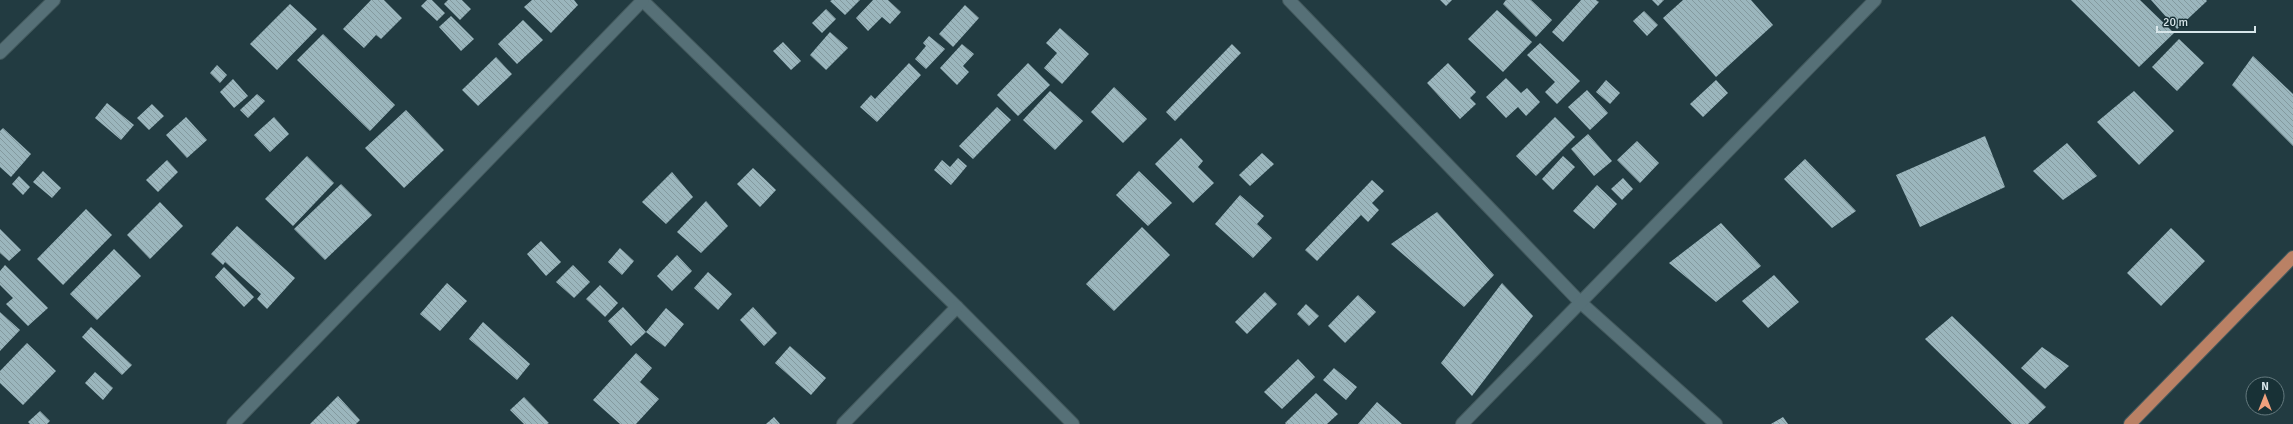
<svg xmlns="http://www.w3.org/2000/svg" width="2293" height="424" font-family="Signika,sans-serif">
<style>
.building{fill:url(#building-back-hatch)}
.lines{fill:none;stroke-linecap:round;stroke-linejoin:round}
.minor-casing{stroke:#43595d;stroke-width:14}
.major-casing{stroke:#43595d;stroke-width:14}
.minor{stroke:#567077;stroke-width:12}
.major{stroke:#ba8165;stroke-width:12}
</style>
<defs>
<pattern id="building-back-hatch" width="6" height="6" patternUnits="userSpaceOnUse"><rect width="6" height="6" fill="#9bb6bd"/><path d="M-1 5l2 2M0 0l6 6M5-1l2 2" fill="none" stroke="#849a9f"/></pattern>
</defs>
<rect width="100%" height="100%" fill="#223b41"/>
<g class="building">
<path d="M371 0H384L402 18 381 39 376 35 364 48 343 29Z"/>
<path d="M427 0H432L445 13 437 21 421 6Z"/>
<path d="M448 0H462L471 9 460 20 444 4Z"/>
<path d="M532 0H574L578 5 551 33 524 7Z"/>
<path d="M832 0H860L845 15 830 1Z"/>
<path d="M873 0H888L901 12 890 24 882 17 868 31 856 18Z"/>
<path d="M1440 0H1452L1446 6Z"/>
<path d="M1506 0H1531L1552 20 1536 37 1503 4Z"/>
<path d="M1581 0H1596L1599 2 1563 42 1552 32Z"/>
<path d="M1652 0H1664L1658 6Z"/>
<path d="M1683 0H1751L1773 25 1716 77 1663 18Z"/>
<path d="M2071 0H2140L2174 33 2139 67Z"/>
<path d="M2151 0H2206L2207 1 2177 29Z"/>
<path d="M290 4 317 29 277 70 250 44Z"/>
<path d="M965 5 979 18 953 47 939 34Z"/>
<path d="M826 9 836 19 822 33 812 23Z"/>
<path d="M1497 10 1532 42 1503 72 1468 39Z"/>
<path d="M1644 11 1658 25 1647 36 1633 21Z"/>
<path d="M451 16 474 39 461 51 439 27Z"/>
<path d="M523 20 543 40 517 64 498 44Z"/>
<path d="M1060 28 1089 54 1062 84 1044 68 1057 53 1046 43Z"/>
<path d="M830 32 848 48 826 70 810 55Z"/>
<path d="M323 34 395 105 370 131 297 60Z"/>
<path d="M929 36 945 49 926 69 915 59 926 46 923 43Z"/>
<path d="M2179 39 2204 63 2177 91 2152 67Z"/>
<path d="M783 42 801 61 791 70 773 51Z"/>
<path d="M1540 43 1580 81 1557 104 1545 92 1555 82 1527 55Z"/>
<path d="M962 44 974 54 963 66 969 72 957 85 940 68Z"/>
<path d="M1232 44 1241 53 1175 121 1166 112Z"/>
<path d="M2253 56 2293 94V146L2232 85Z"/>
<path d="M496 57 512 74 478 106 462 90Z"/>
<path d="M909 63 921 75 877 122 860 107 871 95 875 99Z"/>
<path d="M1028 63 1050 85 1018 116 997 95Z"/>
<path d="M1448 63 1476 92 1470 98 1476 104 1460 119 1427 83Z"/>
<path d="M217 65 227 75 220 83 210 73Z"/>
<path d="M1506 78 1521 93 1527 88 1540 102 1526 116 1518 107 1506 118 1486 97Z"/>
<path d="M233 79 248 96 234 108 220 92Z"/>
<path d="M1606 80 1620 93 1610 104 1596 92Z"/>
<path d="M1716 80 1728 93 1703 117 1690 104Z"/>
<path d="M1114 87 1147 119 1123 143 1091 112Z"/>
<path d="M1587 90 1608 113 1590 130 1568 107Z"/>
<path d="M1050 91 1083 121 1055 150 1023 120Z"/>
<path d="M2134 91 2174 131 2139 165 2097 122Z"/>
<path d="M257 94 265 101 248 118 240 110Z"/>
<path d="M107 103 134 125 121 140 95 118Z"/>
<path d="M152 104 164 116 149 130 137 118Z"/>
<path d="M997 107 1011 120 973 159 959 146Z"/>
<path d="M406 110 444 150 404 188 365 148Z"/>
<path d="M186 117 207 140 187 158 166 135Z"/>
<path d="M274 117 289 134 270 152 254 135Z"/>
<path d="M1555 117 1575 137 1536 176 1516 156Z"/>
<path d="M3 128 31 154 11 177 0 167V131Z"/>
<path d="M1588 134 1612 161 1594 176 1571 149Z"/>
<path d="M1985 136 2005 187 1920 227 1896 175Z"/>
<path d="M1181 138 1203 161 1198 167 1214 183 1193 203 1155 164Z"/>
<path d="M1637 141 1659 163 1640 183 1617 160Z"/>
<path d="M2067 143 2097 176 2063 200 2033 171Z"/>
<path d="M1262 153 1274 164 1250 186 1239 175Z"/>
<path d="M307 156 334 183 293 226 265 199Z"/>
<path d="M1563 156 1575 167 1553 190 1542 179Z"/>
<path d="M958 158 967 166 951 185 934 170 942 160 950 167Z"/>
<path d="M1805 159 1856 211 1832 228 1784 179Z"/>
<path d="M167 160 178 172 158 192 146 180Z"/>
<path d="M753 168 776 190 760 207 737 184Z"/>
<path d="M43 171 61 188 52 198 33 182Z"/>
<path d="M1139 171 1172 203 1148 226 1116 195Z"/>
<path d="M672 172 693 197 666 224 642 202Z"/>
<path d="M19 176 30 187 23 195 12 184Z"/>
<path d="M1623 178 1633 189 1622 200 1611 189Z"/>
<path d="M1372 180 1384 191 1372 203 1379 210 1368 222 1361 215 1317 261 1305 250Z"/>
<path d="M341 184 372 215 325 260 294 229Z"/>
<path d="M1597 185 1617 204 1594 229 1573 211Z"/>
<path d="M1240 195 1264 216 1257 224 1272 238 1253 258 1215 224Z"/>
<path d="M706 201 728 226 701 253 677 232Z"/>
<path d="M160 202 183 226 150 259 127 235Z"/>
<path d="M86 209 112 235 63 285 37 259Z"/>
<path d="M1437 212 1494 275 1464 307 1391 244Z"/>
<path d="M1721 223 1761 266 1716 302 1669 263Z"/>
<path d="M237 226 295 278 267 309 257 299 261 294 225 262 223 265 211 254Z"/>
<path d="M1142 227 1170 255 1114 311 1086 284Z"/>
<path d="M2171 228 2205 261 2161 306 2127 273Z"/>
<path d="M0 229 21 250 9 261 0 253Z"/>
<path d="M541 241 561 262 546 276 527 254Z"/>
<path d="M620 248 634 261 622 275 608 262Z"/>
<path d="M114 249 141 276 97 320 70 294Z"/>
<path d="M677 255 692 271 672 291 657 276Z"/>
<path d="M5 265 48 308 28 326 6 304 13 298 0 285V271Z"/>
<path d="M573 265 590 282 574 298 556 282Z"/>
<path d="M224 267 254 297 244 307 215 277Z"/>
<path d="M708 272 732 294 718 310 694 288Z"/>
<path d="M1774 275 1799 302 1768 328 1742 301Z"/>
<path d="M447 283 467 301 440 331 420 314Z"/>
<path d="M1502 283 1533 316 1472 396 1441 363Z"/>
<path d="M600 285 618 303 605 317 586 299Z"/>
<path d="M1265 292 1277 304 1247 334 1235 322Z"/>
<path d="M1358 295 1376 312 1345 343 1328 326Z"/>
<path d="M1306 304 1319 316 1309 326 1297 314Z"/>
<path d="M623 307 646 332 631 346 608 321Z"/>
<path d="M753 307 777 333 764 346 740 320Z"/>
<path d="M666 308 684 324 665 347 646 332Z"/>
<path d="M0 312 20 330 0 351Z"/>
<path d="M1952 316 2046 407 2028 424H2012L1925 339Z"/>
<path d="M483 322 530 364 517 380 469 339Z"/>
<path d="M91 327 132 365 122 375 82 337Z"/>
<path d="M27 343 56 371 23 405 0 383V371Z"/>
<path d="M790 346 826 378 811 395 775 363Z"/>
<path d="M2042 347 2069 366 2045 389 2021 368Z"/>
<path d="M636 353 652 368 640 382 659 399 636 424H620L593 400Z"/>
<path d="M1298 359 1315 377 1282 409 1264 392Z"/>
<path d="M1334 368 1357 387 1346 400 1323 380Z"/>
<path d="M95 372 113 388 103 400 85 383Z"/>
<path d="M1316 393 1338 414 1327 424H1286L1285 423Z"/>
<path d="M338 396 360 420 356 424H310Z"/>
<path d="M524 397 549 423 547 424H524L510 410Z"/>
<path d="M1377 402 1402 424H1358Z"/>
<path d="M40 411 50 421 47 424H30L28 422Z"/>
<path d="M774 417 780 424H766Z"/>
<path d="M1783 417 1788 424H1771Z"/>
</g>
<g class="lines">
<defs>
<g id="minor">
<path d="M642 0 957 307 1073 424"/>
<path d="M1289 0 1580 302 1716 424"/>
<path d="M0 53 54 0"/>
<path d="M233 424 643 0"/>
<path d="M843 424 957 307"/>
<path d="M1462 424 1875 0"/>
</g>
<path id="major" d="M2130 424 2293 257"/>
</defs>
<use href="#minor" class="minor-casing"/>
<use href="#major" class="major-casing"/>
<use href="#minor" class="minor"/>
<use href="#major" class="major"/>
</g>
<g transform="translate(2265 396)"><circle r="19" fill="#183136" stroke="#64797e"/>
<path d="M0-3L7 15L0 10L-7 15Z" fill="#f1a17d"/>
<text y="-6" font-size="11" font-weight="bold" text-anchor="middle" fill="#d7e5e9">N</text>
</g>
<path d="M2157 26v6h98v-6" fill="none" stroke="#d7e5e9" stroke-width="2"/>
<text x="2163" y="26" font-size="12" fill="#d7e5e9" stroke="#183136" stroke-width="3" paint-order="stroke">20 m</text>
</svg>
